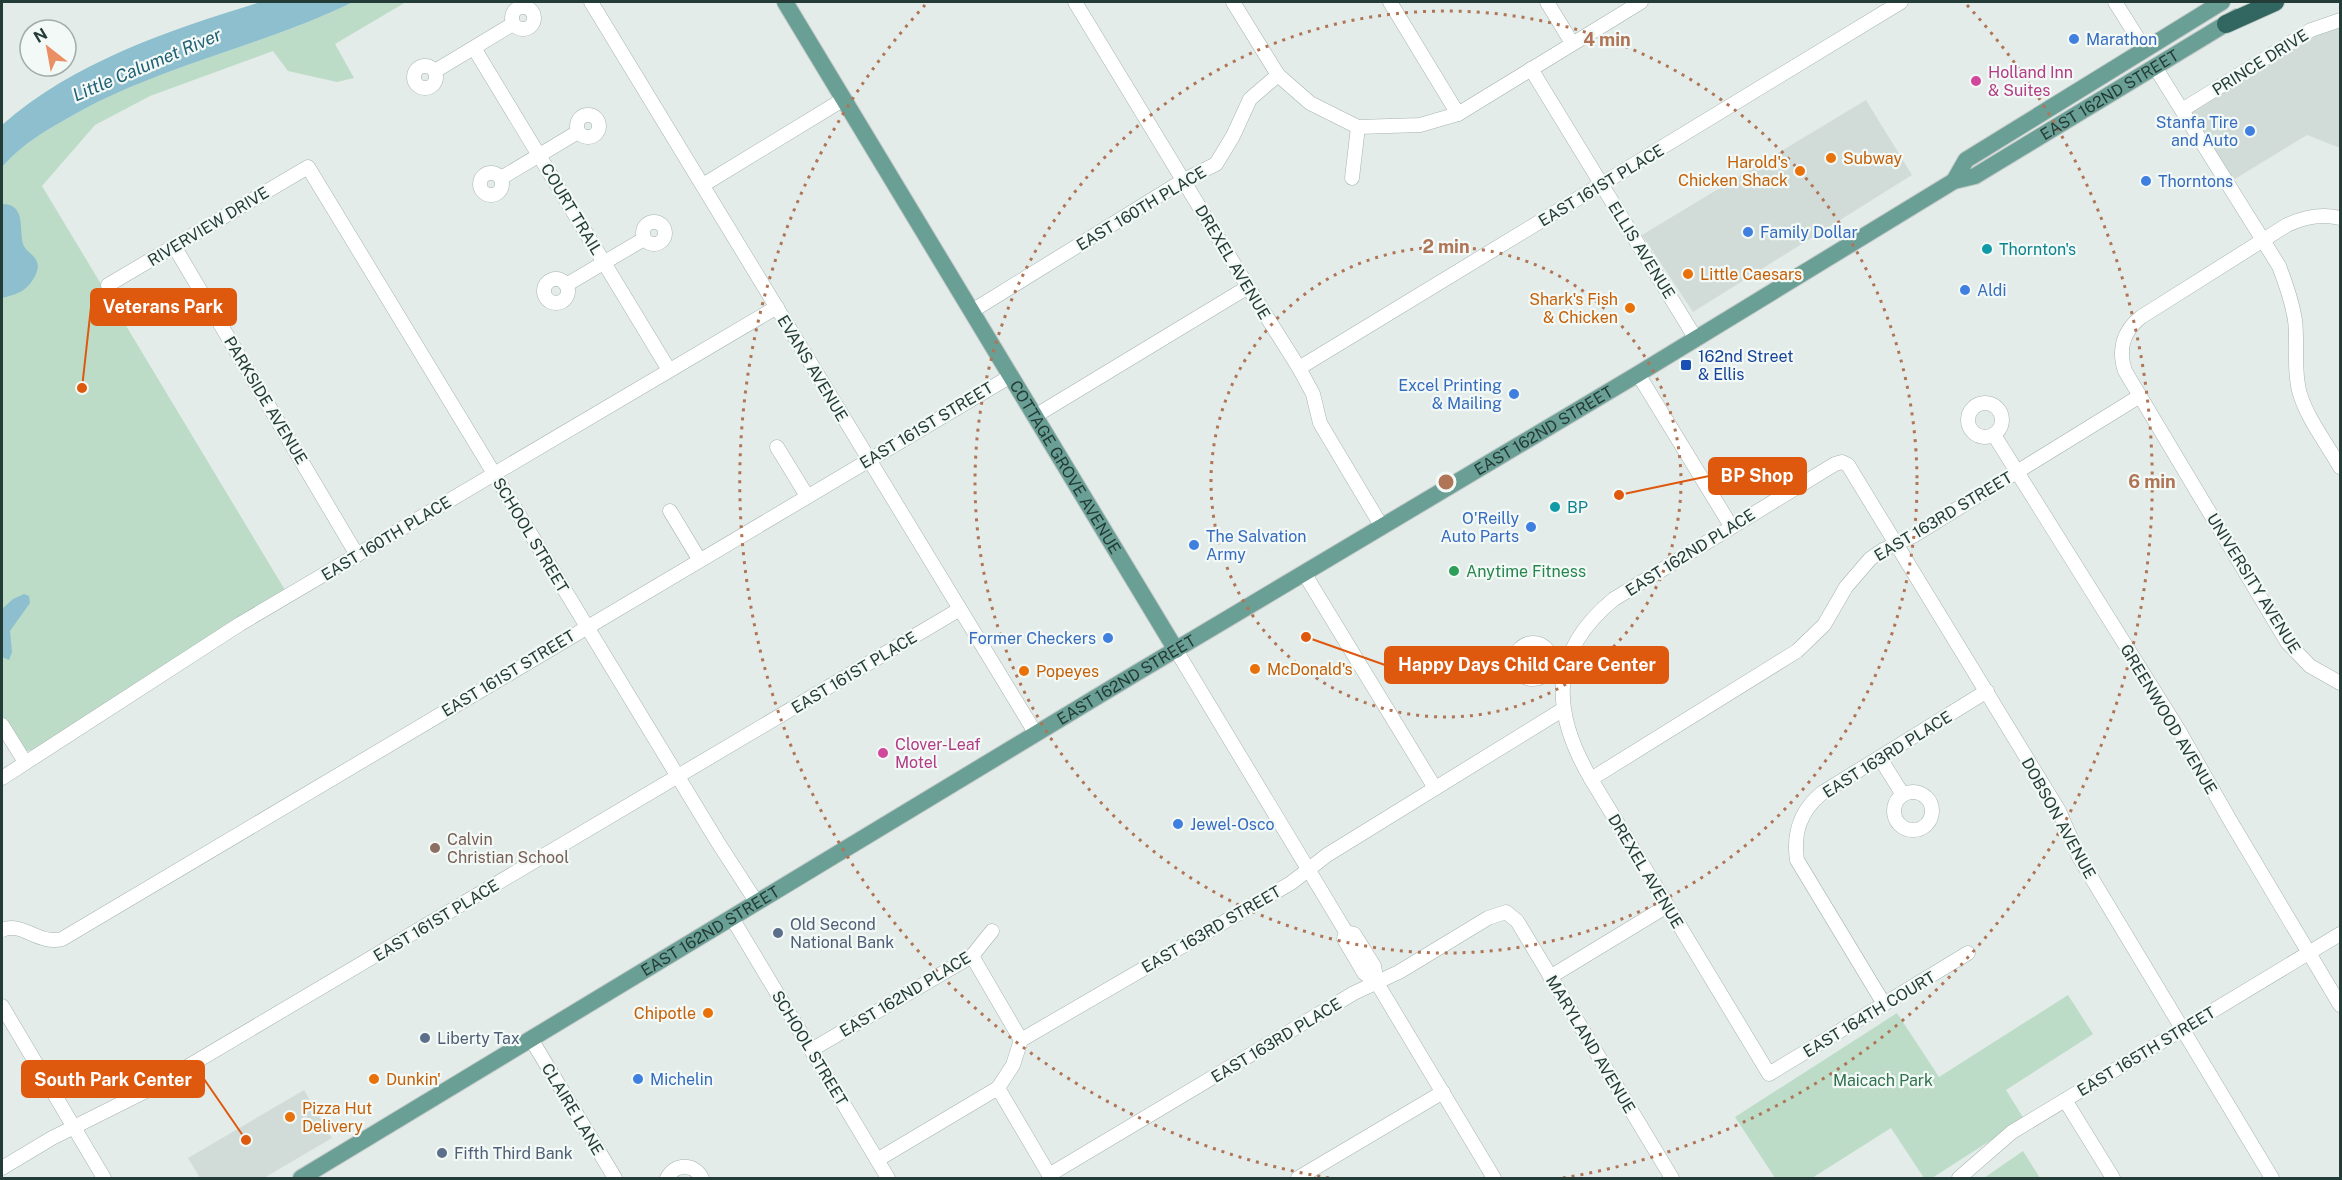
<svg xmlns="http://www.w3.org/2000/svg" width="2342" height="1180" font-family="'Public Sans',sans-serif">
<style>
.built{fill:#d1dcd8}
.green{fill:#bddcc8}
.water{fill:#8ebfce}
.lines{fill:none;stroke-linecap:round;stroke-linejoin:round}
.minor-casing{stroke:#a6b4b0;stroke-width:15}
.major-casing{stroke:#c2c8c7;stroke-width:18}
.highway-casing{stroke:#c2c8c7;stroke-width:20}
.minor{stroke:#fff;stroke-width:14}
.major{stroke:#6a9f95;stroke-width:16}
.highway{stroke:#316760;stroke-width:18}
.ring{fill:none;stroke:#af7556;stroke-width:3;stroke-dasharray:3 6}
.shop-dot{fill:#3f7fe0;stroke:#f3f9f6;stroke-width:2}
.hotel-dot{fill:#d1479c;stroke:#f3f9f6;stroke-width:2}
.food-dot{fill:#e8710a;stroke:#f3f9f6;stroke-width:2}
.culture-dot{fill:#0f9aa8;stroke:#f3f9f6;stroke-width:2}
.transit-dot{fill:#1a4fb4;stroke:#f3f9f6;stroke-width:2}
.leisure-dot{fill:#2e9e5b;stroke:#f3f9f6;stroke-width:2}
.education-dot{fill:#8d6e63;stroke:#f3f9f6;stroke-width:2}
.service-dot{fill:#5c6f8a;stroke:#f3f9f6;stroke-width:2}
.labels{text-anchor:middle;stroke-width:4.5;stroke-linejoin:round;paint-order:stroke}
.shop-label{font-size:16px;fill:#366cbe;stroke:#f3f9f6;text-anchor:start}
.street-label{font-size:16px;fill:#243c37;stroke:#f3f9f6}
.hotel-label{font-size:16px;fill:#b23c85;stroke:#f3f9f6;text-anchor:start}
.food-label{font-size:16px;fill:#c56008;stroke:#f3f9f6;text-anchor:start}
.culture-label{font-size:16px;fill:#0d838f;stroke:#f3f9f6;text-anchor:start}
.transit-label{font-size:16px;fill:#164399;stroke:#f3f9f6;text-anchor:start}
.leisure-label{font-size:16px;fill:#27864d;stroke:#f3f9f6;text-anchor:start}
.education-label{font-size:16px;fill:#785e54;stroke:#f3f9f6;text-anchor:start}
.service-label{font-size:16px;fill:#4e5e75;stroke:#f3f9f6;text-anchor:start}
.park-label{font-size:16px;fill:#30714e;stroke:#f3f9f6}
.water-label{font-size:18px;font-style:italic;fill:#216175;stroke:#f3f9f6}
.centre{fill:#af7556;stroke:#f3f9f6;stroke-width:3}
.ring-label{font-size:18px;text-anchor:middle;font-weight:bold;fill:#af7556;stroke:#f3f9f6;stroke-width:4.5;stroke-linejoin:round;paint-order:stroke}
.leader{fill:none;stroke:#de580e;stroke-width:2}
.callout-dot{fill:#de580e;stroke:#f3f9f6;stroke-width:2}
.callout{fill:#de580e;stroke:#de580e;stroke-width:2}
.callout-label{font-size:18px;text-anchor:middle;font-weight:bold;fill:#fff}
</style>
<rect width="100%" height="100%" fill="#e3ece9"/>
<g class="built">
<path d="M2340 25V148L2307 135 2230 182 2188 113 2316 34Z"/>
<path d="M1866 100 1912 175 1693 312 1642 235Z"/>
<path d="M304 1090 332 1138 264 1178H200L188 1158Z"/>
</g>
<g class="green">
<path d="M353 2H406L335 44 354 78 337 82 288 71 273 51 150 96 95 125 42 186 285 590 232 621 36 749 27 751 22 748 2 715V167C22 144 48 129 75 114 163 65 263 46 353 2Z"/>
<path d="M2068 995 2093 1034 2006 1090 2024 1119 1932 1178H1924L1891 1128 1812 1178H1775L1735 1117 1897 1013 1939 1077Z"/>
<path d="M2023 1151 2040 1178H1984Z"/>
</g>
<g class="water">
<path d="M261 2H353C263 46 163 65 75 114 48 129 22 144 2 167V125C75 61 170 30 261 2Z"/>
<path d="M2 204C26 204 19 228 23 244 26 252 35 255 37 262 39 267 37 272 35 276 27 291 18 294 2 298Z"/>
<path d="M24 594 29 596 30 603 10 631 12 652 9 660 2 657V609L13 599Z"/>
</g>
<g class="lines">
<defs>
<g id="minor">
<path d="M591 2 1036 734"/>
<path d="M1075 2 1248 287 1299 368 1313 394 1320 423 1382 527"/>
<path d="M1233 2 1278 75 1310 103 1358 127 1420 125 1458 114 1641 2"/>
<path d="M1390 2 1458 114"/>
<path d="M1547 2 1572 43"/>
<path d="M2115 2 2144 48"/>
<circle cx="523" cy="18" r="11"/>
<path d="M474 48 669 370"/>
<circle cx="425" cy="77" r="11"/>
<path d="M2155 67 2279 266C2286 284 2292 301 2295 320 2298 344 2293 370 2300 394 2308 420 2327 444 2340 467"/>
<path d="M1531 69 1696 339"/>
<path d="M435 71 513 24"/>
<path d="M2182 110 2311 30 2340 20"/>
<circle cx="588" cy="126" r="11"/>
<circle cx="491" cy="184" r="11"/>
<path d="M501 178 578 132"/>
<path d="M1352 178 1358 127"/>
<path d="M703 185 844 99"/>
<path d="M2340 218C2321 213 2304 217 2287 225L2141 317C2123 331 2118 350 2125 371L2287 642 2310 666 2340 683"/>
<circle cx="654" cy="233" r="11"/>
<path d="M174 246 357 555"/>
<circle cx="556" cy="291" r="12"/>
<path d="M108 285 308 167 717 841 757 903"/>
<path d="M566 285 644 239"/>
<path d="M972 311 1184 180 1216 164 1233 136 1250 99 1278 75"/>
<path d="M1299 368 1901 2"/>
<path d="M1638 374 1731 526"/>
<circle cx="1985" cy="420" r="17"/>
<path d="M1035 416 1248 287"/>
<path d="M1994 435 2178 729 2231 822 2340 1005"/>
<path d="M777 447 807 496"/>
<path d="M670 511 699 559"/>
<path d="M1304 573 1435 788"/>
<circle cx="1533" cy="661" r="18"/>
<path d="M1176 650 1346 932 1354 934 1374 966 1377 983 1494 1178"/>
<path d="M2 725 25 762"/>
<path d="M1880 758 1903 795"/>
<path d="M2 778 240 624 777 307"/>
<path d="M1591 779 1797 651 1824 625 1846 587 1870 559 1883 550 1913 536 2140 396"/>
<circle cx="1913" cy="811" r="19"/>
<path d="M732 918 888 1178"/>
<path d="M2 930C22 921 38 945 62 939L1011 376"/>
<path d="M1346 932 1344 939 1364 973 1377 983"/>
<path d="M1968 953 1769 1074 1591 779C1551 711 1549 652 1614 599L1835 464 1842 462 1848 465 2059 811 2079 857 2272 1178"/>
<path d="M972 956 1021 1040"/>
<path d="M1550 977 1667 906"/>
<path d="M1884 1004 1797 860C1793 833 1800 811 1822 793L1987 691"/>
<path d="M2 1006 104 1178"/>
<path d="M531 1039 615 1178"/>
<path d="M811 1050 972 956 992 931"/>
<path d="M998 1088 1051 1178"/>
<path d="M2065 1100 2113 1178"/>
<path d="M877 1160 998 1088 1013 1065 1021 1040 1291 883 1327 855 1562 710"/>
<path d="M2 1168 52 1138 148 1090 960 609"/>
<path d="M1049 1175 1354 993 1399 972 1488 918 1506 912 1517 921 1672 1178"/>
<path d="M667 1178C676 1163 693 1163 702 1178"/>
<path d="M1298 1178 1443 1092"/>
<path d="M1959 1178 2012 1132 2340 934"/>
</g>
<g id="major">
<path id="s1" d="M785 2 1176 650"/>
<path d="M1954 181 1966 160 2222 2"/>
<path id="s2" d="M301 1178 1133 675 1638 374 1954 181 1975 176 2237 17"/>
</g>
<path id="highway" d="M2226 24 2275 2"/>
</defs>
<use href="#minor" class="minor-casing"/>
<use href="#major" class="major-casing"/>
<use href="#highway" class="highway-casing"/>
<use href="#minor" class="minor"/>
<use href="#major" class="major"/>
<use href="#highway" class="highway"/>
</g>
<g class="ring">
<circle cx="1446" cy="482" r="235"/>
<circle cx="1446" cy="482" r="471"/>
<path d="M1329 1178A706 706 0 0 1 925 5M1967 5A706 706 0 0 1 1563 1178"/>
</g>
<g class="shop-dot">
<circle cx="2074" cy="39" r="6"/>
<circle cx="2250" cy="131" r="6"/>
<circle cx="2146" cy="181" r="6"/>
<circle cx="1748" cy="232" r="6"/>
<circle cx="1965" cy="290" r="6"/>
<circle cx="1514" cy="394" r="6"/>
<circle cx="1531" cy="527" r="6"/>
<circle cx="1194" cy="545" r="6"/>
<circle cx="1108" cy="638" r="6"/>
<circle cx="1178" cy="824" r="6"/>
<circle cx="638" cy="1079" r="6"/>
</g>
<g class="hotel-dot">
<circle cx="1976" cy="81" r="6"/>
<circle cx="883" cy="753" r="6"/>
</g>
<g class="food-dot">
<circle cx="1831" cy="158" r="6"/>
<circle cx="1800" cy="171" r="6"/>
<circle cx="1688" cy="274" r="6"/>
<circle cx="1630" cy="308" r="6"/>
<circle cx="1255" cy="669" r="6"/>
<circle cx="1024" cy="671" r="6"/>
<circle cx="708" cy="1013" r="6"/>
<circle cx="374" cy="1079" r="6"/>
<circle cx="290" cy="1117" r="6"/>
</g>
<g class="culture-dot">
<circle cx="1987" cy="249" r="6"/>
<circle cx="1555" cy="507" r="6"/>
</g>
<rect class="transit-dot" x="1680" y="359" width="12" height="12" rx="3"/>
<circle class="leisure-dot" cx="1454" cy="571" r="6"/>
<circle class="education-dot" cx="435" cy="848" r="6"/>
<g class="service-dot">
<circle cx="778" cy="933" r="6"/>
<circle cx="425" cy="1038" r="6"/>
<circle cx="442" cy="1153" r="6"/>
</g>
<g class="labels">
<g class="shop-label">
<text x="2086" y="45">Marathon</text>
<text x="2238" y="128" text-anchor="end">Stanfa Tire<tspan x="2238" dy="18">and Auto</tspan></text>
<text x="2158" y="187">Thorntons</text>
<text x="1760" y="238">Family Dollar</text>
<text x="1977" y="296">Aldi</text>
<text x="1502" y="391" text-anchor="end">Excel Printing<tspan x="1502" dy="18">&amp; Mailing</tspan></text>
<text x="1519" y="524" text-anchor="end">O'Reilly<tspan x="1519" dy="18">Auto Parts</tspan></text>
<text x="1206" y="542">The Salvation<tspan x="1206" dy="18">Army</tspan></text>
<text x="1096" y="644" text-anchor="end">Former Checkers</text>
<text x="1190" y="830">Jewel-Osco</text>
<text x="650" y="1085">Michelin</text>
</g>
<g class="street-label">
<text transform="translate(2260 62) rotate(-32)" y="6">PRINCE DRIVE</text>
<text dy="6" stroke="none"><textPath href="#s2" startOffset="2109">EAST 162ND STREET</textPath></text>
<text transform="translate(1601 185) rotate(-31)" y="6">EAST 161ST PLACE</text>
<text transform="translate(1141 208) rotate(-31)" y="6">EAST 160TH PLACE</text>
<text transform="translate(572 209) rotate(59)" y="6">COURT TRAIL</text>
<text transform="translate(208 226) rotate(-31)" y="6">RIVERVIEW DRIVE</text>
<text transform="translate(1642 250) rotate(58)" y="6">ELLIS AVENUE</text>
<text transform="translate(1233 262) rotate(59)" y="6">DREXEL AVENUE</text>
<text transform="translate(813 368) rotate(59)" y="6">EVANS AVENUE</text>
<text transform="translate(266 400) rotate(59)" y="6">PARKSIDE AVENUE</text>
<text transform="translate(926 425) rotate(-31)" y="6">EAST 161ST STREET</text>
<text dy="6" stroke="none"><textPath href="#s2" startOffset="1450">EAST 162ND STREET</textPath></text>
<text dy="6" stroke="none"><textPath href="#s1" startOffset="543">COTTAGE GROVE AVENUE</textPath></text>
<text transform="translate(1943 516) rotate(-31)" y="6">EAST 163RD STREET</text>
<text transform="translate(531 535) rotate(59)" y="6">SCHOOL STREET</text>
<text transform="translate(386 538) rotate(-31)" y="6">EAST 160TH PLACE</text>
<text transform="translate(1690 552) rotate(-32)" y="6">EAST 162ND PLACE</text>
<text transform="translate(2254 583) rotate(58)" y="6">UNIVERSITY AVENUE</text>
<text transform="translate(854 672) rotate(-31)" y="6">EAST 161ST PLACE</text>
<text transform="translate(508 673) rotate(-31)" y="6">EAST 161ST STREET</text>
<text dy="6" stroke="none"><textPath href="#s2" startOffset="964">EAST 162ND STREET</textPath></text>
<text transform="translate(2169 719) rotate(59)" y="6">GREENWOOD AVENUE</text>
<text transform="translate(1887 754) rotate(-32)" y="6">EAST 163RD PLACE</text>
<text transform="translate(2059 818) rotate(61)" y="6">DOBSON AVENUE</text>
<text transform="translate(1646 871) rotate(59)" y="6">DREXEL AVENUE</text>
<text transform="translate(436 920) rotate(-31)" y="6">EAST 161ST PLACE</text>
<text transform="translate(1211 929) rotate(-30)" y="6">EAST 163RD STREET</text>
<text dy="6" stroke="none"><textPath href="#s2" startOffset="478">EAST 162ND STREET</textPath></text>
<text transform="translate(905 994) rotate(-31)" y="6">EAST 162ND PLACE</text>
<text transform="translate(1869 1014) rotate(-31)" y="6">EAST 164TH COURT</text>
<text transform="translate(1276 1040) rotate(-31)" y="6">EAST 163RD PLACE</text>
<text transform="translate(1591 1044) rotate(59)" y="6">MARYLAND AVENUE</text>
<text transform="translate(810 1048) rotate(59)" y="6">SCHOOL STREET</text>
<text transform="translate(2146 1051) rotate(-31)" y="6">EAST 165TH STREET</text>
<text transform="translate(573 1109) rotate(59)" y="6">CLAIRE LANE</text>
</g>
<g class="hotel-label">
<text x="1988" y="78">Holland Inn<tspan x="1988" dy="18">&amp; Suites</tspan></text>
<text x="895" y="750">Clover-Leaf<tspan x="895" dy="18">Motel</tspan></text>
</g>
<g class="food-label">
<text x="1843" y="164">Subway</text>
<text x="1788" y="168" text-anchor="end">Harold's<tspan x="1788" dy="18">Chicken Shack</tspan></text>
<text x="1700" y="280">Little Caesars</text>
<text x="1618" y="305" text-anchor="end">Shark's Fish<tspan x="1618" dy="18">&amp; Chicken</tspan></text>
<text x="1267" y="675">McDonald's</text>
<text x="1036" y="677">Popeyes</text>
<text x="696" y="1019" text-anchor="end">Chipotle</text>
<text x="386" y="1085">Dunkin'</text>
<text x="302" y="1114">Pizza Hut<tspan x="302" dy="18">Delivery</tspan></text>
</g>
<g class="culture-label">
<text x="1999" y="255">Thornton's</text>
<text x="1567" y="513">BP</text>
</g>
<g class="transit-label">
<text x="1698" y="362">162nd Street<tspan x="1698" dy="18">&amp; Ellis</tspan></text>
</g>
<g class="leisure-label">
<text x="1466" y="577">Anytime Fitness</text>
</g>
<g class="education-label">
<text x="447" y="845">Calvin<tspan x="447" dy="18">Christian School</tspan></text>
</g>
<g class="service-label">
<text x="790" y="930">Old Second<tspan x="790" dy="18">National Bank</tspan></text>
<text x="437" y="1044">Liberty Tax</text>
<text x="454" y="1159">Fifth Third Bank</text>
</g>
<g class="park-label">
<text x="1883" y="1086">Maicach Park</text>
</g>
<g class="water-label">
<text transform="translate(147 65) rotate(-23)" y="6">Little Calumet River</text>
</g>
</g>
<circle cx="1446" cy="482" r="9" class="centre"/>
<g class="ring-label">
<text x="1607" y="46">4 min</text>
<text x="1446" y="253">2 min</text>
<text x="2152" y="488">6 min</text>
</g>
<path class="leader" d="M82 388L91 307M1619 495L1709 476M1306 637L1385 665M246 1140L204 1079"/>
<g class="callout-dot">
<circle cx="82" cy="388" r="6"/>
<circle cx="1619" cy="495" r="6"/>
<circle cx="1306" cy="637" r="6"/>
<circle cx="246" cy="1140" r="6"/>
</g>
<g class="callout">
<rect x="91" y="289" width="145" height="36" rx="6"/>
<rect x="1709" y="458" width="97" height="36" rx="6"/>
<rect x="1385" y="647" width="283" height="36" rx="6"/>
<rect x="22" y="1061" width="182" height="36" rx="6"/>
</g>
<g class="callout-label">
<text x="163" y="313">Veterans Park</text>
<text x="1757" y="482">BP Shop</text>
<text x="1527" y="671">Happy Days Child Care Center</text>
<text x="113" y="1086">South Park Center</text>
</g>
<rect width="2342" height="1180" fill="none" stroke="#243c37" stroke-width="6"/>
<g transform="translate(48 48) rotate(329)"><circle r="28" fill="#f3f9f6" stroke="#a0adaa" stroke-width="1.5"/>
<path d="M0-4.5L10 22L0 15L-10 22Z" fill="#ea8e63"/>
<text y="-9" font-size="16" font-weight="bold" text-anchor="middle" fill="#243c37">N</text>
</g>
</svg>
